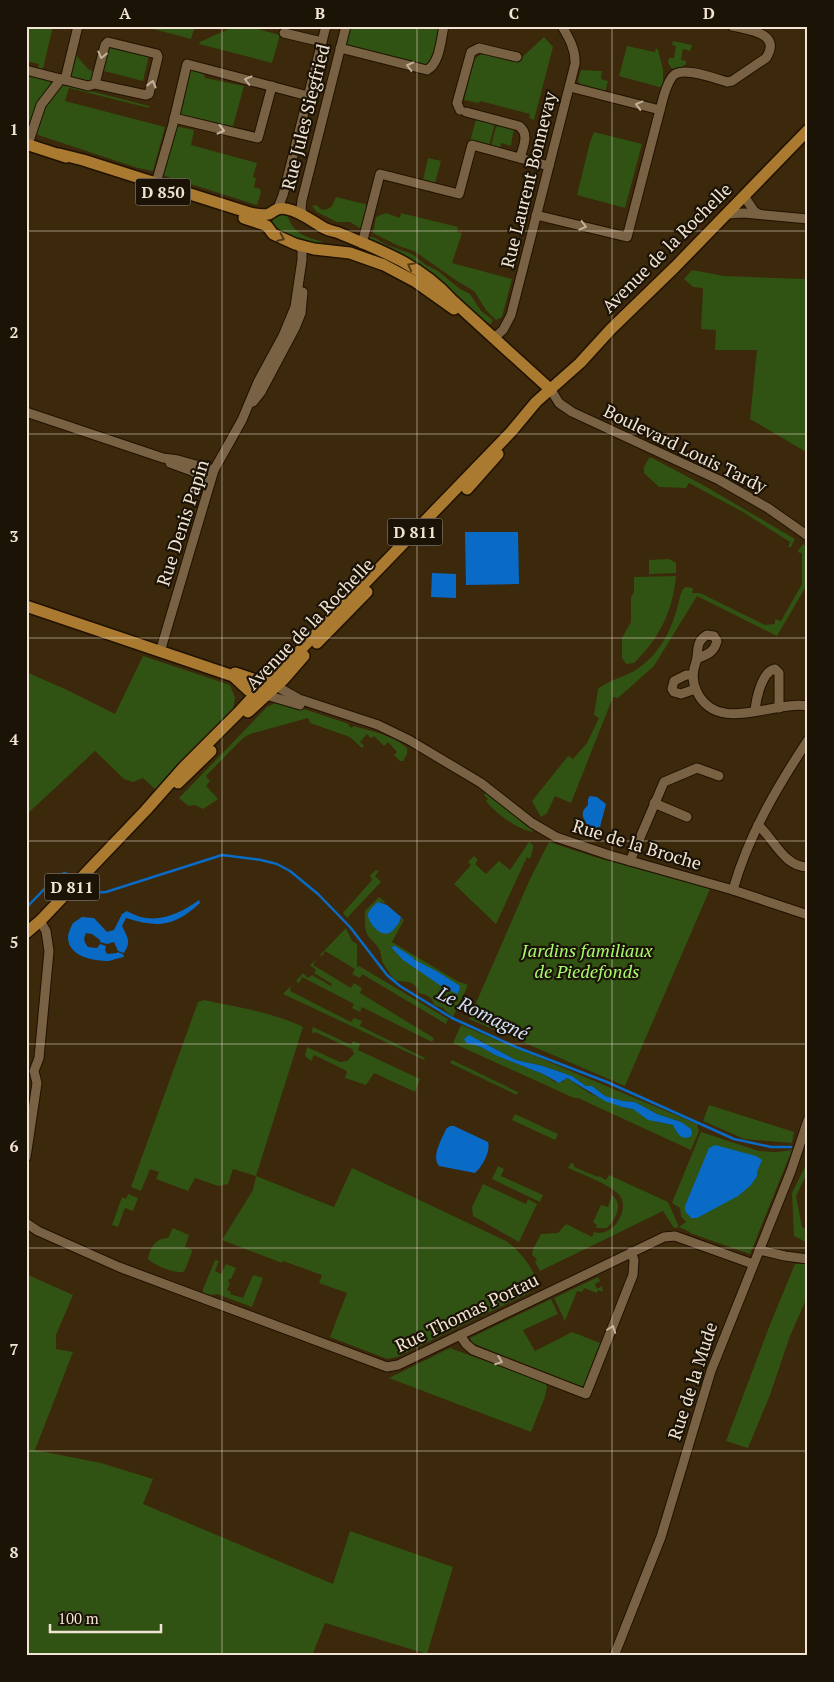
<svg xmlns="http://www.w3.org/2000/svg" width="834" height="1682" font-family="'PT Serif',serif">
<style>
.green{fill:#305212;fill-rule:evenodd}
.water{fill:#096bc6}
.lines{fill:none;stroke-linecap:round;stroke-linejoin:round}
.stream{stroke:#096bc6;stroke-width:2.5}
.minor-casing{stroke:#201100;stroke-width:11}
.major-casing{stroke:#201100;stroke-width:14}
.minor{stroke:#796244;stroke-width:9}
.major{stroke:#a97a30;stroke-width:11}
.oneway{stroke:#c1b09a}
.oneway2{stroke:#543c17}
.grid{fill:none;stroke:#f1e4d4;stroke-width:1;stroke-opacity:0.55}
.labels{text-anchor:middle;stroke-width:4.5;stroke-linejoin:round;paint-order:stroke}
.shield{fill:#1c1307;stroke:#b1a596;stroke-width:1}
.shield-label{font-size:16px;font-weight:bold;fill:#f1e4d4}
.street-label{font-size:18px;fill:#f1e4d4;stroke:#1c1307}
.park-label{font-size:18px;font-style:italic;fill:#a8fa6b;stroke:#1c1307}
.water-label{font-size:19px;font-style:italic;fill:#cfe2fa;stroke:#1c1307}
.neatline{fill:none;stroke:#f1e4d4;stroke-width:2}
.grid-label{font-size:16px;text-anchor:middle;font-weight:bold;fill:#f1e4d4}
</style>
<rect width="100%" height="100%" fill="#3c280a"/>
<g class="green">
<path d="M26 26H53L43 69 38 68 39 64 26 61Z"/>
<path d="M142 26H195L191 39Z"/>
<path d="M235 26H247L280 35 272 63 199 44 200 42Z"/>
<path d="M347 26H442L432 63 427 67 344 45Z"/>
<path d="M544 37 553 47 534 120 529 118 530 114 480 101 479 103 464 100 474 60C484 47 504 57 518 61Z"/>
<path d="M673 41 692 45 690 51 683 49 681 60 686 61V64L678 70 671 68 668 62 669 58H674L676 46 672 45Z"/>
<path d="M110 45 149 55 143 81 100 70 105 51Z"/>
<path d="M627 46 655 52 656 48 658 50 663 69V88L619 76Z"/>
<path d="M76 55 88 69 95 72 93 80 88 82 71 77V74Z"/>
<path d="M190 68 203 72 205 78 249 87 244 86 233 126 238 128V131L179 116Z"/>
<path d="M581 70 602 71 601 79 608 81 605 93 582 87 578 81Z"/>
<path d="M26 74 48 80 52 84 29 131H26Z"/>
<path d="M63 84 149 106V108L69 88 65 101 165 127 153 171 138 168 35 134 43 108Z"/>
<path d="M476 120 493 124 494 127 489 146 470 141Z"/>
<path d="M175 126 194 130 191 145 257 163 253 177 256 178 254 187 260 189 261 192 257 205 165 176 163 174 166 157Z"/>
<path d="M498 126 512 129 514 127 511 146 501 143 500 149 491 146 496 127Z"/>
<path d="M594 132 642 144 625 208 577 195 590 142Z"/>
<path d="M428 158 441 161 435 183 423 180Z"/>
<path d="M336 197 369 205 363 230 350 222H337L317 212 312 206 316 205 322 210 328 209 332 206Z"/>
<path d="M287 213C291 233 306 237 323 242 315 246 283 237 276 231 274 229 273 226 271 224L275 214Z"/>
<path d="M386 213 400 218 401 213 458 227 457 232 462 233 452 263 512 279 502 317 496 320 486 310 474 291 457 281 414 251 399 246 373 233 376 217Z"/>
<path d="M369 236 375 238 387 245 412 254 426 265 438 271 460 289 470 294 481 311 493 320 491 324 487 323 447 288 368 240Z"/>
<path d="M806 267 808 268V453L750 419 757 350H715L716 330 701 329 703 288 693 287 684 279 692 270 724 276 805 279Z"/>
<path d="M649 458H652L703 485 795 539 791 547H788L790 542 743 512 689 483 686 488 659 487 644 473V467Z"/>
<path d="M803 544 808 547V583L777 636 697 596 654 666 618 698 613 697 571 803 555 796 547 813 541 817 532 801 568 756 573 759 587 743 599 718 594 715 598 689C610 679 627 677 640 667 658 654 670 633 676 612 679 604 679 596 683 589L686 587 693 588 692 593H700L765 625 775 624V619L781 621 802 584V553L797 552Z"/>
<path d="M669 559 676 563V573L649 574V560Z"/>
<path d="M676 576C673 611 659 639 634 663L626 664 622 658V638L631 622V597L634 592V577Z"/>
<path d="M143 656 230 685 235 698 233 709 156 790 143 778 133 782 124 779 95 751 26 815V672L65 689 115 714Z"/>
<path d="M277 702 286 703 349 724V726L352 728 353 726C371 731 393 735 407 748V754L403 761H400L394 755 397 752 388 742 384 746 374 736 371 738 367 734 360 742 364 746 362 748 350 737 310 723 308 718 250 734 243 738 206 776 210 781 206 786 218 799 203 809 195 805 188 806 179 798 267 707Z"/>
<path d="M486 793 533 831 532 832C516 828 496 814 486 801L488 799 484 795Z"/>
<path d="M529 842 533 845V849L530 859 527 857 496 924 454 884 471 865 468 862 474 856 478 860 475 864 486 874 499 861 510 870Z"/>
<path d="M549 842 595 857 710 889 625 1086 469 1019 530 879Z"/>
<path d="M376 870 379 871 375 876 381 882 347 918 343 913 372 880 370 875Z"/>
<path d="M379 897 385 902 384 904 381 902 374 906 369 912 381 933 401 921V917L404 920 392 942 457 981 468 985 453 1017 445 1011 443 1008 434 1005C432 996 426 995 419 993 415 977 399 984 394 979 390 975 386 967 383 963 381 960 382 954 379 949 376 943 369 939 367 934 364 927 365 918 365 911Z"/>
<path d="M346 928 352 941 357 944V968L359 966 448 1019 446 1024 362 974 360 978 352 974 355 969 325 951 322 956 320 955Z"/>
<path d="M316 960 313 965 351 988 354 983 362 988 360 993 434 1038 432 1042 362 1007 360 1012 352 1008 354 1004 302 977 299 983 296 981 303 973 308 978 312 975 331 986 332 984 314 973 316 970 310 965Z"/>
<path d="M291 986 290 991 351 1022 354 1018 362 1021 360 1026 425 1058 424 1060 283 994Z"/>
<path d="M204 1000C237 1007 272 1012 303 1027L256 1176 334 1207 352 1168 506 1241C518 1250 527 1260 534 1274L526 1279 531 1292 397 1357 388 1359 382 1357 330 1337 347 1293 319 1283 322 1275 283 1261 282 1263 222 1240 253 1190 256 1176 233 1169 228 1184 218 1186 195 1178 188 1191 156 1179 159 1172 150 1169 141 1191 131 1187 198 1002Z"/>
<path d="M461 1025 697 1124 699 1131 691 1150 578 1098H574L455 1044 453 1043ZM480 1040 516 1060 543 1066 572 1076 586 1086H592L605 1096 623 1101 635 1102 657 1114 681 1122 690 1137C680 1139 677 1133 673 1125L656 1122 633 1109 622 1107 589 1093 567 1078 562 1082H555L543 1074 495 1055 481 1047 466 1043Z"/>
<path d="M313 1027 351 1045 353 1041 360 1044 358 1050 420 1079 415 1092 374 1073 366 1085 345 1078 347 1072 345 1070 314 1055 311 1061 305 1056 307 1047 340 1062 347 1061 354 1054 352 1049 315 1032 313 1034 312 1030Z"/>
<path d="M452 1060 518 1092 517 1095 450 1063Z"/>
<path d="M709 1105 794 1132 792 1143 744 1139 703 1121Z"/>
<path d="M515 1114 558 1134 555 1140 512 1120Z"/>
<path d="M701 1132 759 1151 777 1152 792 1150 750 1254 690 1233V1232L679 1227 674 1228 663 1211 540 1271 535 1262 537 1259 532 1255 533 1249 541 1234 558 1233 566 1224 592 1237 594 1232C612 1238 630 1211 620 1196 613 1186 580 1173 568 1168L571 1163 574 1164V1167L598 1177 599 1176 606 1180 609 1175 668 1202 679 1227 686 1222 681 1216 680 1208 672 1203Z"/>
<path d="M808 1161V1171L796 1196 802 1227 808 1230V1243L794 1236 792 1193Z"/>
<path d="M498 1166 504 1169 501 1176 543 1195 540 1202 492 1179Z"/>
<path d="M483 1184 526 1204 528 1199 537 1204 519 1242 473 1216 472 1207Z"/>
<path d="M128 1194 138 1198 133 1211 125 1208 118 1227 112 1225 122 1197 126 1199Z"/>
<path d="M612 1195C624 1204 616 1219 607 1228H596L597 1225 593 1222 601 1205 608 1207Z"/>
<path d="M173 1228 189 1235 185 1247 192 1250V1252L185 1270 183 1272C173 1273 155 1266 148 1259 150 1247 156 1238 168 1238Z"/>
<path d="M215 1260 219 1261 215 1271 221 1274 226 1264 236 1268 231 1279H229L228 1282 230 1283 227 1290 231 1292 230 1294 243 1298 253 1275 263 1278 252 1307 217 1294 211 1295 203 1293V1289Z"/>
<path d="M795 1264H808V1295L790 1336 770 1395 748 1448 726 1441 769 1327Z"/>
<path d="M26 1274 73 1295 56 1335V1349L73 1352 35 1450 101 1463 153 1479 143 1504 333 1584 350 1531 453 1567 427 1654 325 1623 312 1656H26Z"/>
<path d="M598 1277 600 1281 595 1284 597 1289 602 1286 603 1292 598 1290 597 1293 584 1288 582 1292 577 1291 565 1321 554 1298Z"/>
<path d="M551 1299 558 1314 523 1330 535 1351 572 1332 600 1343 583 1387 472 1343 470 1338Z"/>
<path d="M450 1348 545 1383 547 1386 545 1397 531 1432 389 1378Z"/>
</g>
<g class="water">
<path d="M465 532H518L519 584 466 585Z"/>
<path d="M432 573 456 574V598L431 597Z"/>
<path d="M590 796 597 797 606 804 600 827 595 828 588 826C582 816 580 813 588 805V799Z"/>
<path d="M199 900 200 903C174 927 158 928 126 918L122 926C127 937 132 941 124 953L118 951 114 942 107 944 100 942V940L92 934 86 933C83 939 84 942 88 947L97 948 100 944 106 946 105 950 107 954 117 953V952L123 954 124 957C118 958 113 960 109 961 94 961 69 957 68 938 68 933 71 927 73 923L82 917 94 918 107 932 114 930 122 914 127 911C152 926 177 916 199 900Z"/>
<path d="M378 902 387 905 401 917C400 922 398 924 395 928 384 944 367 922 368 914 369 910 375 904 378 902Z"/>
<path d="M395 946 411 956 415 960 438 972 460 986 458 994 444 988 403 960 391 947Z"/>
<path d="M469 1035 516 1060 543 1066 572 1076 586 1086H592L605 1096 623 1101 635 1102 657 1114 681 1122 691 1129 692 1134 690 1137C680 1140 677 1133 673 1125L648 1120 633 1109 622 1107 605 1101 567 1078 559 1083 543 1074 495 1055 481 1047 466 1043 464 1039Z"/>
<path d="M450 1126H454L488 1142C491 1151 482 1167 475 1173L439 1166C431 1156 442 1139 446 1129Z"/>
<path d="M715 1145 756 1156 762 1160 757 1172V1176L751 1185 738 1196 697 1218H691L685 1211V1206L709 1148Z"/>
</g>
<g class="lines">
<g class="stream">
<path d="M86 890 92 893 106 892 222 855 261 860 277 864 290 871 318 894 350 927 387 975 400 986 452 1018 516 1047 607 1082 734 1139 771 1147H791"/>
<path d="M26 908 56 877 64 873 70 875"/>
<path d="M807 1143H808"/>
</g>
<defs>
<g id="minor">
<path d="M284 33 322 42"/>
<path d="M340 48 427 70C440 63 441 39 444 26"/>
<path d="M26 70 88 86 95 84 146 95 149 94 158 57 157 54 108 42 105 45 95 84"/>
<path d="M65 80 78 26"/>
<path d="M460 110 457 103 471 52 479 48 517 57"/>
<path d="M660 110C663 99 665 87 672 77 680 65 714 78 727 82L732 81 766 58C782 33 749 30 732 26"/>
<path d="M466 112 519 126C530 134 523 147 520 158"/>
<path d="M174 118 258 138 272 86"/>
<path d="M28 144 41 105 61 79"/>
<path d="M156 183 173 124 187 64 308 96"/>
<path d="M744 196 754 211 759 214"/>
<path d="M278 208 283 195 326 26"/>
<path d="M727 214 744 213 808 219"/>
<path d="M303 215 301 209 302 200 346 26"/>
<path d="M536 215 627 237 660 110 570 87"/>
<path d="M362 244 380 174 459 194 472 145 549 166"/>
<path d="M494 338 503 330 511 315 575 64C576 50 569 38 562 26"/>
<path d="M551 390 559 403 572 412 719 480 768 508 808 536"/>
<path d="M253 402 261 392 295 328 301 313 303 292"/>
<path d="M26 412 163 458 178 460 214 470"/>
<path d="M170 463 192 471 210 483"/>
<path d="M160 652 214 470 242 420 258 382 283 336 295 307 302 260V251L299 245"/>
<path d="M697 659C707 654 714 653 717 641L714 636 707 635C695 641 699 652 696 662 692 672 692 682 697 692 718 735 773 700 808 706"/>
<path d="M693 675H686L674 681 672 689 674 692 681 694 695 689"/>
<path d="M276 686 299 699 378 725 409 740 481 783 532 823 556 837 609 855 733 890 808 915"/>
<path d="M266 695 300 705"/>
<path d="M755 711C756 699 762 671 775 669L779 673V708"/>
<path d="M654 803 687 817"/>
<path d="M758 825C774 839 784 867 808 867"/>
<path d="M630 861 664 782 697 768 719 776"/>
<path d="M733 890C748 836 777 787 808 740"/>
<path d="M26 1157 37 1083 34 1071 39 1058 49 951 46 931 40 921"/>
<path d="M26 1223 38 1231 119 1267 387 1367 398 1365 664 1237 675 1236 753 1264"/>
<path d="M759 1250 785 1256 808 1259"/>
<path d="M460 1335 466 1344 473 1350 586 1394 633 1275 634 1260 631 1252"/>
<path d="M614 1656 661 1537 711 1371 791 1171 808 1120"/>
</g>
<g id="major">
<path d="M26 144 66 157"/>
<path d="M59 154 83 160 250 213C255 214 264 216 269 214 276 210 278 207 287 209 301 212 312 221 324 228 329 231 334 231 339 233 380 250 421 265 451 299L551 390"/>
<path d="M244 218 262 224 267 226 273 234 295 244 314 249 350 253 384 265 416 282 454 309"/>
<path d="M467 489 498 454"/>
<path d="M26 606 233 676 248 690 262 695"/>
<path d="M317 643 367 592"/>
<path d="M235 673 256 680 272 684"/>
<path d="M248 712 284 679 304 656"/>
<path d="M178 783 211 751"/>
<path d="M26 933 40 921 146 810 184 767 239 712 261 688 281 670 511 432 536 402 580 363 611 329 675 267 808 130"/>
</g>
</defs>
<use href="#minor" class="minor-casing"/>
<use href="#major" class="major-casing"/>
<use href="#minor" class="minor"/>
<use href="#major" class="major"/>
</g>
<defs><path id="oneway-chevron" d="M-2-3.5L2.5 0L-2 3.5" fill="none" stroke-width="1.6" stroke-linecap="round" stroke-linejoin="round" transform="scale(1.25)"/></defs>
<g class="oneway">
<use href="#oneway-chevron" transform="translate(102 55) rotate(104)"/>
<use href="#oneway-chevron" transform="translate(410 66) rotate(-166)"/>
<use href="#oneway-chevron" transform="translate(248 80) rotate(-166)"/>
<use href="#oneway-chevron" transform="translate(152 84) rotate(-76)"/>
<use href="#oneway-chevron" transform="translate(639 105) rotate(-165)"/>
<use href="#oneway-chevron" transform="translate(221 130) rotate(14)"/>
<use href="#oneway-chevron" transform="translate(583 226) rotate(14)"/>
<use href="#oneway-chevron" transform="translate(612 1329) rotate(-69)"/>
<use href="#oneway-chevron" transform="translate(499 1361) rotate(21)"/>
</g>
<g class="oneway2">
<use href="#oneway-chevron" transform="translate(281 238) rotate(24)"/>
<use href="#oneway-chevron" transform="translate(411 266) rotate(-152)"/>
</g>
<path class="grid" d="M222 26V1656M417 26V1656M612 26V1656M26 231H808M26 434H808M26 638H808M26 841H808M26 1044H808M26 1248H808M26 1451H808"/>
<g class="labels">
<g class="shield">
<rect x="135.5" y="178.5" width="55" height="27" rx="4"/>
<rect x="387.5" y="518.5" width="55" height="27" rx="4"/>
<rect x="44.5" y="873.5" width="55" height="27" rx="4"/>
</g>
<g class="shield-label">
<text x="163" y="198">D 850</text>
<text x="415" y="538">D 811</text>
<text x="72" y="893">D 811</text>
</g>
<g class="street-label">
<text transform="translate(306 117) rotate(-76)" y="6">Rue Jules Siegfried</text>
<text transform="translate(529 180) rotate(-76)" y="6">Rue Laurent Bonnevay</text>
<text transform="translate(667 248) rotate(-45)" y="6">Avenue de la Rochelle</text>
<text transform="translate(685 449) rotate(26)" y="6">Boulevard Louis Tardy</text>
<text transform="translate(183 523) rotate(-72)" y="6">Rue Denis Papin</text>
<text transform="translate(310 624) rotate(-46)" y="6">Avenue de la Rochelle</text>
<text transform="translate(637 845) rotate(17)" y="6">Rue de la Broche</text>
<text transform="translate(467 1313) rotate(-26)" y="6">Rue Thomas Portau</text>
<text transform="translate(693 1381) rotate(-72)" y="6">Rue de la Mude</text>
</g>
<g class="park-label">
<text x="587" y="957">Jardins familiaux<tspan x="587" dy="21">de Piedefonds</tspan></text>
</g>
<g class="water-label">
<text transform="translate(483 1013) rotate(26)" y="7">Le Romagné</text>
</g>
</g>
<rect width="834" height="1682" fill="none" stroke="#1c1307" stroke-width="55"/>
<path d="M50 1624v8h111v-8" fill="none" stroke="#f1e4d4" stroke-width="2.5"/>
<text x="58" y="1624" font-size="15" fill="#f1e4d4" stroke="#1c1307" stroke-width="4" paint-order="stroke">100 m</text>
<rect x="28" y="28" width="778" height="1626" class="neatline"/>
<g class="grid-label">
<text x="125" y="19">A</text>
<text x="320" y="19">B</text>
<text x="514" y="19">C</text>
<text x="709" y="19">D</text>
<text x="14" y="135">1</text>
<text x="14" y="338">2</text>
<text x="14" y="542">3</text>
<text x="14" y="745">4</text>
<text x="14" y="948">5</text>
<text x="14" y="1152">6</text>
<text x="14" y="1355">7</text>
<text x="14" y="1558">8</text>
</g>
</svg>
